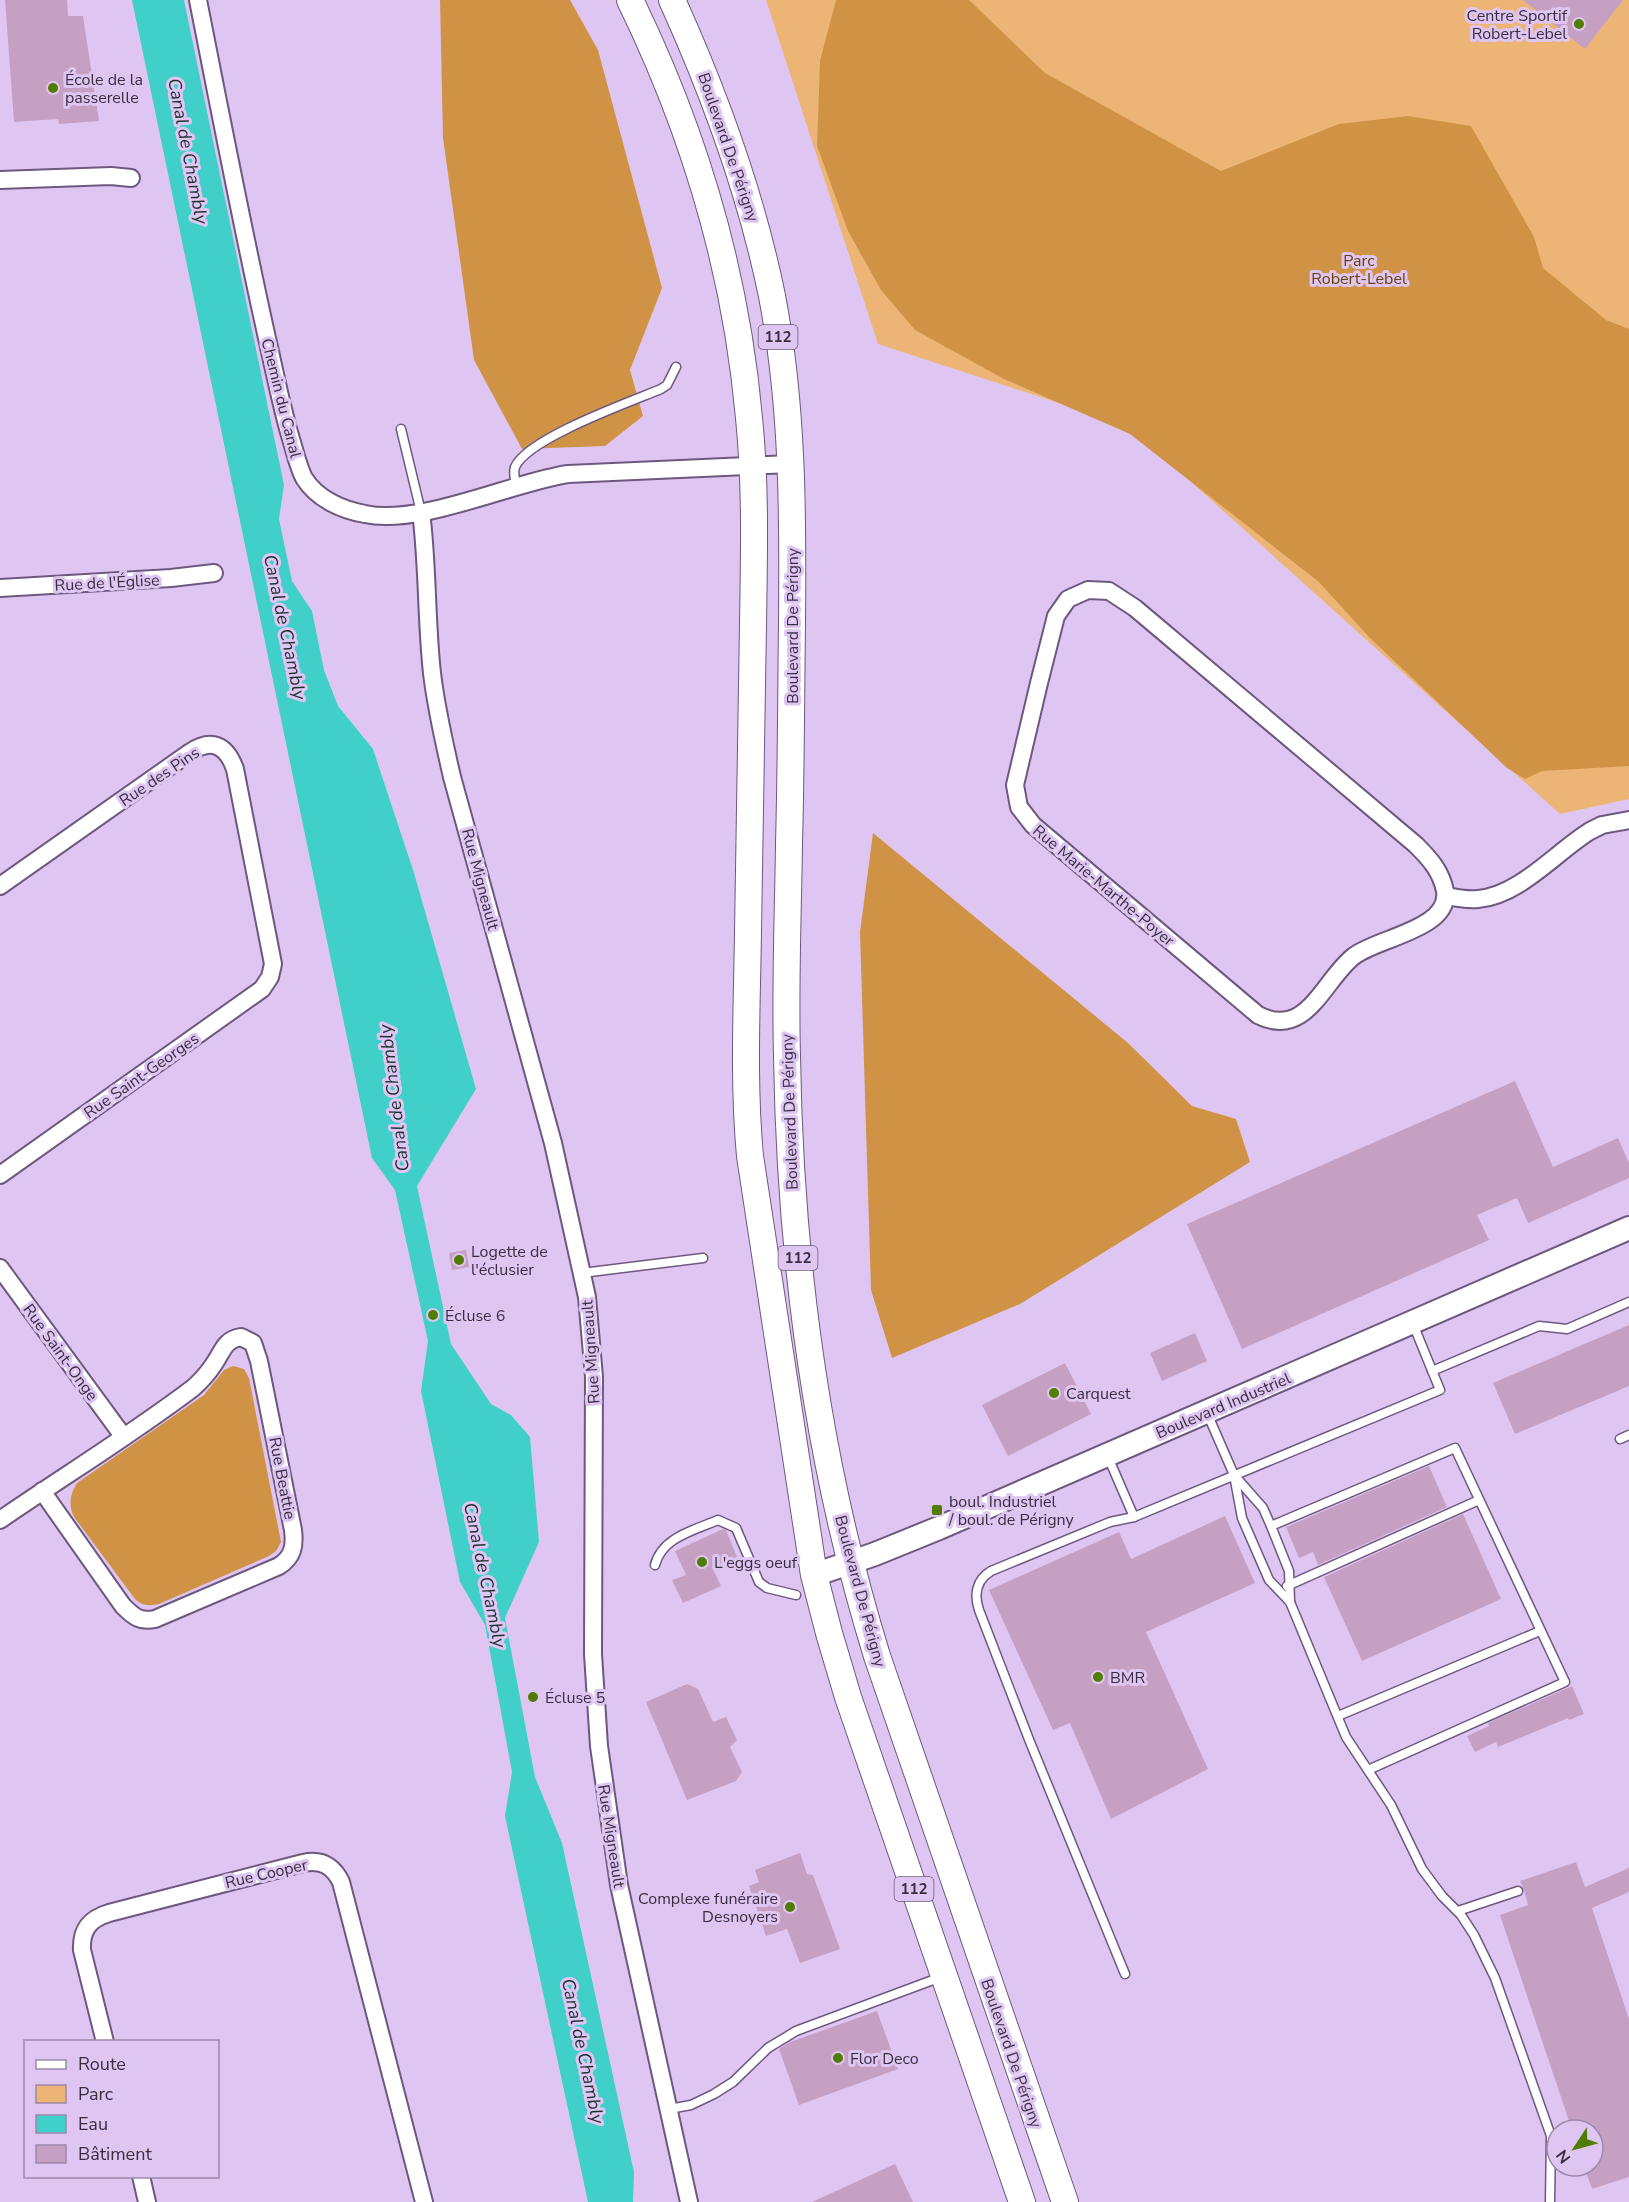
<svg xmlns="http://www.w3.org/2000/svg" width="1629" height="2202" font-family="'Nunito Sans',sans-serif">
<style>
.green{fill:#ecb575}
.forest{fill:#d09345}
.water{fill:#41d0c9}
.building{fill:#c6a0c2}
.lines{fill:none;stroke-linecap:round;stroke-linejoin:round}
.lane-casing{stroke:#6e587f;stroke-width:11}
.street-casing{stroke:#6e587f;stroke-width:20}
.secondary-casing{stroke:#6e587f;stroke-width:26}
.primary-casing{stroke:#6e587f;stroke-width:28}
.lane{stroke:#fff;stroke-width:8}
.street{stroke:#fff;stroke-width:16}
.secondary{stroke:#fff;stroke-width:22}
.primary{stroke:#fff;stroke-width:26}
.poi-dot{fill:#507c00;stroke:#dfc6f2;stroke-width:2}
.labels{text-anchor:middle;stroke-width:6;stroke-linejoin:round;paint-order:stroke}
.shield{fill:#dfc6f2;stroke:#6a5c75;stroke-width:1.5}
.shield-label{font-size:15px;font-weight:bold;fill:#382e40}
.poi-label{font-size:16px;fill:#382e40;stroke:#dfc6f2;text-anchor:start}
.street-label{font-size:16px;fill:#382e40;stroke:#dfc6f2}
.park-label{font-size:16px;fill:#6a4100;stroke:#dfc6f2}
.water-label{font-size:18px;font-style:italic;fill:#1a3130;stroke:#dfc6f2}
</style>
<rect width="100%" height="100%" fill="#dfc6f2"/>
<path class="green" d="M766 0H1629V799L1560 814 1129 426 878 344Z"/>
<g class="forest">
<path d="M440 0H570L598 50 662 288 630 370 643 416 605 446 522 449 474 360 443 138Z"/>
<path d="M836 0H969L1045 73 1221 171 1339 124 1408 116 1471 126 1534 237 1543 268 1606 320 1629 329V766L1542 771 1525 779 1507 768 1369 637 1319 582 1130 434 1004 379 915 330 881 290 848 231 817 146 820 61Z"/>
<path d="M873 833 1128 1043 1192 1106 1236 1119 1250 1162 1020 1304 892 1358 871 1290 860 932Z"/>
<path d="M233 1366 244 1369 249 1378 281 1542 276 1551 269 1556 159 1604C150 1606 142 1606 135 1599L74 1517C68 1505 70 1494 77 1483L204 1395 224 1370Z"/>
</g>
<path class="water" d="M132 0H184L284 485 279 519 292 581 312 611 324 670 338 706 373 749 414 873 476 1089 417 1186 451 1344 491 1404 511 1415 530 1437 539 1542 505 1618 535 1777 562 1843 634 2172 633 2202H588L505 1816 512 1772 485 1625 460 1582 421 1391 428 1341 395 1190 372 1158Z"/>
<g class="building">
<path d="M5 0H67L68 16H83L99 121 59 124 58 119 14 122Z"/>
<path d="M1523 0H1623L1585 49Z"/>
<path d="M1515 1081 1553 1167 1618 1138 1629 1163V1178L1528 1223 1517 1198 1477 1215 1489 1240 1242 1349 1187 1224Z"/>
<path d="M466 1250 469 1267 452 1270 449 1253Z"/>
<path d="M1629 1325V1386L1515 1434 1493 1383Z"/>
<path d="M1195 1333 1207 1361 1162 1381 1150 1353Z"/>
<path d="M1065 1363 1091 1414 1008 1456 982 1405Z"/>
<path d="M1429 1466 1447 1507 1318 1565 1313 1552 1299 1558 1286 1527Z"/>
<path d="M1463 1514 1501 1599 1362 1661 1324 1577Z"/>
<path d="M1225 1516 1255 1583 1146 1632 1208 1769 1111 1819 1070 1723 1053 1730 989 1590 1119 1532 1131 1559Z"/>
<path d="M723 1529 726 1530 737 1557 712 1567 721 1586 683 1603 672 1580 686 1575 675 1551Z"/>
<path d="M687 1684 698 1689 713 1722 726 1717 737 1740 730 1747 742 1772 736 1781 687 1800 646 1702Z"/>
<path d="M1572 1686 1584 1714 1569 1720 1568 1718 1498 1747 1496 1742 1475 1752 1467 1736 1489 1726 1488 1723Z"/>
<path d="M800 1853 807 1874 813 1875 840 1949 800 1963 787 1929 766 1936 749 1886 759 1882 755 1870Z"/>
<path d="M1576 1862 1585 1887 1629 1868V1892L1592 1908 1629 2019V2177L1592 2189 1584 2166H1593V2130H1572L1500 1915 1528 1905 1524 1890 1520 1881Z"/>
<path d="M877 2011 898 2069 799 2105 779 2049 790 2042Z"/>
<path d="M895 2164 913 2202H812Z"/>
</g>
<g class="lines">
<defs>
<g id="lane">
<path d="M401 429 421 512"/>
<path d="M516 485C515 479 513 473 515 467 528 438 630 402 661 389L667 385 676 367"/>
<path d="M582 1273 703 1258"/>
<path d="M1432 1371 1539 1326 1567 1329 1629 1302"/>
<path d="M1207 1413 1234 1475 1242 1518 1269 1580 1290 1602 1289 1571 1271 1526 1263 1508 1234 1475"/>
<path d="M1620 1439 1629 1435"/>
<path d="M1108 1457 1134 1517"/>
<path d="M1271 1526 1455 1448 1565 1682 1368 1770"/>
<path d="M655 1565C662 1537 695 1530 718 1520L736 1528 759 1582 767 1588 796 1595"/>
<path d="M1287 1586 1479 1500"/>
<path d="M1290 1602 1346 1737 1391 1805 1422 1869 1442 1896 1461 1915 1474 1935 1495 1978 1551 2136 1550 2202"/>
<path d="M1338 1716 1540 1631"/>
<path d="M1458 1911 1518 1891"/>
<path d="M1125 1974 1030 1742 979 1610C974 1595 976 1580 991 1571L1110 1522 1134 1517 1440 1390 1413 1324"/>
<path d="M669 2109 691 2105 714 2094 733 2082 768 2048 796 2031 941 1977"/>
</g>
<g id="street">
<path d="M198 0C221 116 243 232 269 347 276 378 282 409 291 439 295 452 298 466 304 478 317 499 342 510 365 514 420 526 510 483 568 474L791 464"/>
<path d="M0 180 111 176 131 178"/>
<path d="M421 512C428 566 426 619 432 673 436 708 444 742 452 777L553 1143 587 1297 594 1377 593 1654 599 1746 619 1885 689 2202"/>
<path d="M0 588 171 578 214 573"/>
<path d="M1088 590 1109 591 1135 608 1416 845C1430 859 1441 871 1445 891 1451 929 1377 938 1354 956 1323 980 1307 1040 1258 1015L1033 825 1019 807 1015 785 1039 683 1056 616 1068 599Z"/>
<path d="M0 886 189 753C211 738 226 744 235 769L273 964 270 977 262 989 0 1175"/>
<path d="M1446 896C1456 898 1468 900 1478 899 1519 896 1556 852 1590 831L1602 825 1629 820"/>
<path d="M0 1268 123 1436"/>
<path d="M0 1520C64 1476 131 1435 193 1388 201 1381 208 1373 214 1364 223 1351 224 1340 241 1337L253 1343 259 1361 293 1530C295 1546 293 1557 279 1566L155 1619C140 1622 134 1617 123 1606L42 1491"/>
<path d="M105 2042 82 1950C81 1930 89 1919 109 1913L303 1863C321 1859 333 1866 341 1882L424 2202"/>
<path d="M141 2176 147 2202"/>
</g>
<path id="secondary" d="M814 1575 875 1554 939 1528 1629 1228"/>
<g id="primary">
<path d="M630 0C694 131 736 272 749 418 756 486 754 556 753 624 751 727 750 829 748 931 747 1006 743 1081 750 1156L814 1575 829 1633 848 1697 1022 2202"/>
<path d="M672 0C715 95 751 193 772 296 793 405 793 514 792 624 791 698 791 771 789 844 788 915 785 985 787 1056 790 1259 817 1462 877 1656L1065 2202"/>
</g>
</defs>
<use href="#lane" class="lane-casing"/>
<use href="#street" class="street-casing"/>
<use href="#secondary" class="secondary-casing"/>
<use href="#primary" class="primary-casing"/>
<use href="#lane" class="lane"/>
<use href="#street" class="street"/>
<use href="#secondary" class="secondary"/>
<use href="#primary" class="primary"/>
</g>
<g class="poi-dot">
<circle cx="1579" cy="24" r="6"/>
<circle cx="53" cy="88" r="6"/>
<circle cx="459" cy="1260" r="6"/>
<circle cx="433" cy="1315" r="6"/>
<circle cx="1054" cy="1393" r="6"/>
<rect x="931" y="1504" width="12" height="12" rx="3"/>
<circle cx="702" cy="1562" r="6"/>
<circle cx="1098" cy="1677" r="6"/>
<circle cx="533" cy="1697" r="6"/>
<circle cx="790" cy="1907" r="6"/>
<circle cx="838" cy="2058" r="6"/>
</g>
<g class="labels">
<g class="shield">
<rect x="758.5" y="325" width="39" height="24" rx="4.5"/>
<rect x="778.5" y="1246" width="39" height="24" rx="4.5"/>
<rect x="894.5" y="1877" width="39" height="24" rx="4.5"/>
</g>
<g class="shield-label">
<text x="778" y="342">112</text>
<text x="798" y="1263">112</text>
<text x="914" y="1894">112</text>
</g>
<g class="poi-label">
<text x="1567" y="21" text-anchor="end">Centre Sportif<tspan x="1567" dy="18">Robert-Lebel</tspan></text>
<text x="65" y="85">École de la<tspan x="65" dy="18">passerelle</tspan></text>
<text x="471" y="1257">Logette de<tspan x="471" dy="18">l'éclusier</tspan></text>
<text x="445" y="1321">Écluse 6</text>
<text x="1066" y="1399">Carquest</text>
<text x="949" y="1507">boul. Industriel<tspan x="949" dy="18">/ boul. de Périgny</tspan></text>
<text x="714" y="1568">L'eggs oeuf</text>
<text x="1110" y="1683">BMR</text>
<text x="545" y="1703">Écluse 5</text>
<text x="778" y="1904" text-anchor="end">Complexe funéraire<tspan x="778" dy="18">Desnoyers</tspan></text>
<text x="850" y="2064">Flor Deco</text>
</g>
<g class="street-label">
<text transform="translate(729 147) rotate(71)" y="6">Boulevard De Périgny</text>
<text transform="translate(282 398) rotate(76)" y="6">Chemin du Canal</text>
<text transform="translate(107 582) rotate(-3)" y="6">Rue de l'Église</text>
<text transform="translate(792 626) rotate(-90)" y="6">Boulevard De Périgny</text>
<text transform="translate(159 776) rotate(-34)" y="6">Rue des Pins</text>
<text transform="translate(481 879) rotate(75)" y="6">Rue Migneault</text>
<text transform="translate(1104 885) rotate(40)" y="6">Rue Marie-Marthe-Poyer</text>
<text transform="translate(141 1075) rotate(-35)" y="6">Rue Saint-Georges</text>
<text transform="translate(789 1112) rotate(-92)" y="6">Boulevard De Périgny</text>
<text transform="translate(61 1352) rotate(54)" y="6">Rue Saint-Onge</text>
<text transform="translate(590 1352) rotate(-94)" y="6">Rue Migneault</text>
<text transform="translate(1223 1405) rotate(-23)" y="6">Boulevard Industriel</text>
<text transform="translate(283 1478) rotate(79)" y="6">Rue Beattie</text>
<text transform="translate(861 1591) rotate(75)" y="6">Boulevard De Périgny</text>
<text transform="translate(612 1836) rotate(81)" y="6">Rue Migneault</text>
<text transform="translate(266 1873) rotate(-13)" y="6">Rue Cooper</text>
<text transform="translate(1012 2053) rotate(71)" y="6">Boulevard De Périgny</text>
</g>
<g class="park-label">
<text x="1359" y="266">Parc<tspan x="1359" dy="18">Robert-Lebel</tspan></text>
</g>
<g class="water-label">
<text transform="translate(188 151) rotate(79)" y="6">Canal de Chambly</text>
<text transform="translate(285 627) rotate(78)" y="6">Canal de Chambly</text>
<text transform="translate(394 1098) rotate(-97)" y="6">Canal de Chambly</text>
<text transform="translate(485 1575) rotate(78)" y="6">Canal de Chambly</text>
<text transform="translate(583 2051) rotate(78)" y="6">Canal de Chambly</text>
</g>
</g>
<rect x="24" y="2040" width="195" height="138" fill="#dfc6f2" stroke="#9c89ab" stroke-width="1.5"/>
<rect x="36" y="2060" width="30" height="9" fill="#ffffff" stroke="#9c89ab" stroke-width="1.5"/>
<text x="78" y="2070" font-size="18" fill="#382e40">Route</text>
<rect x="36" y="2085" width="30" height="18" fill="#ecb575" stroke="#9c89ab" stroke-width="1.5"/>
<text x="78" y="2100" font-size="18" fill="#382e40">Parc</text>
<rect x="36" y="2115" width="30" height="18" fill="#41d0c9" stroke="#9c89ab" stroke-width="1.5"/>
<text x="78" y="2130" font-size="18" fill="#382e40">Eau</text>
<rect x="36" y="2145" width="30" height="18" fill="#c6a0c2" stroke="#9c89ab" stroke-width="1.5"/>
<text x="78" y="2160" font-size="18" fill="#382e40">Bâtiment</text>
<g transform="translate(1575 2148) rotate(234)"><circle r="28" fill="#dfc6f2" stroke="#9c89ab" stroke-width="1.5"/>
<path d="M0-4.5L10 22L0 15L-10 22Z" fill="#507c00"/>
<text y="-9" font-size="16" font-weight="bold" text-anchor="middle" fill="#382e40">N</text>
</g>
</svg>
